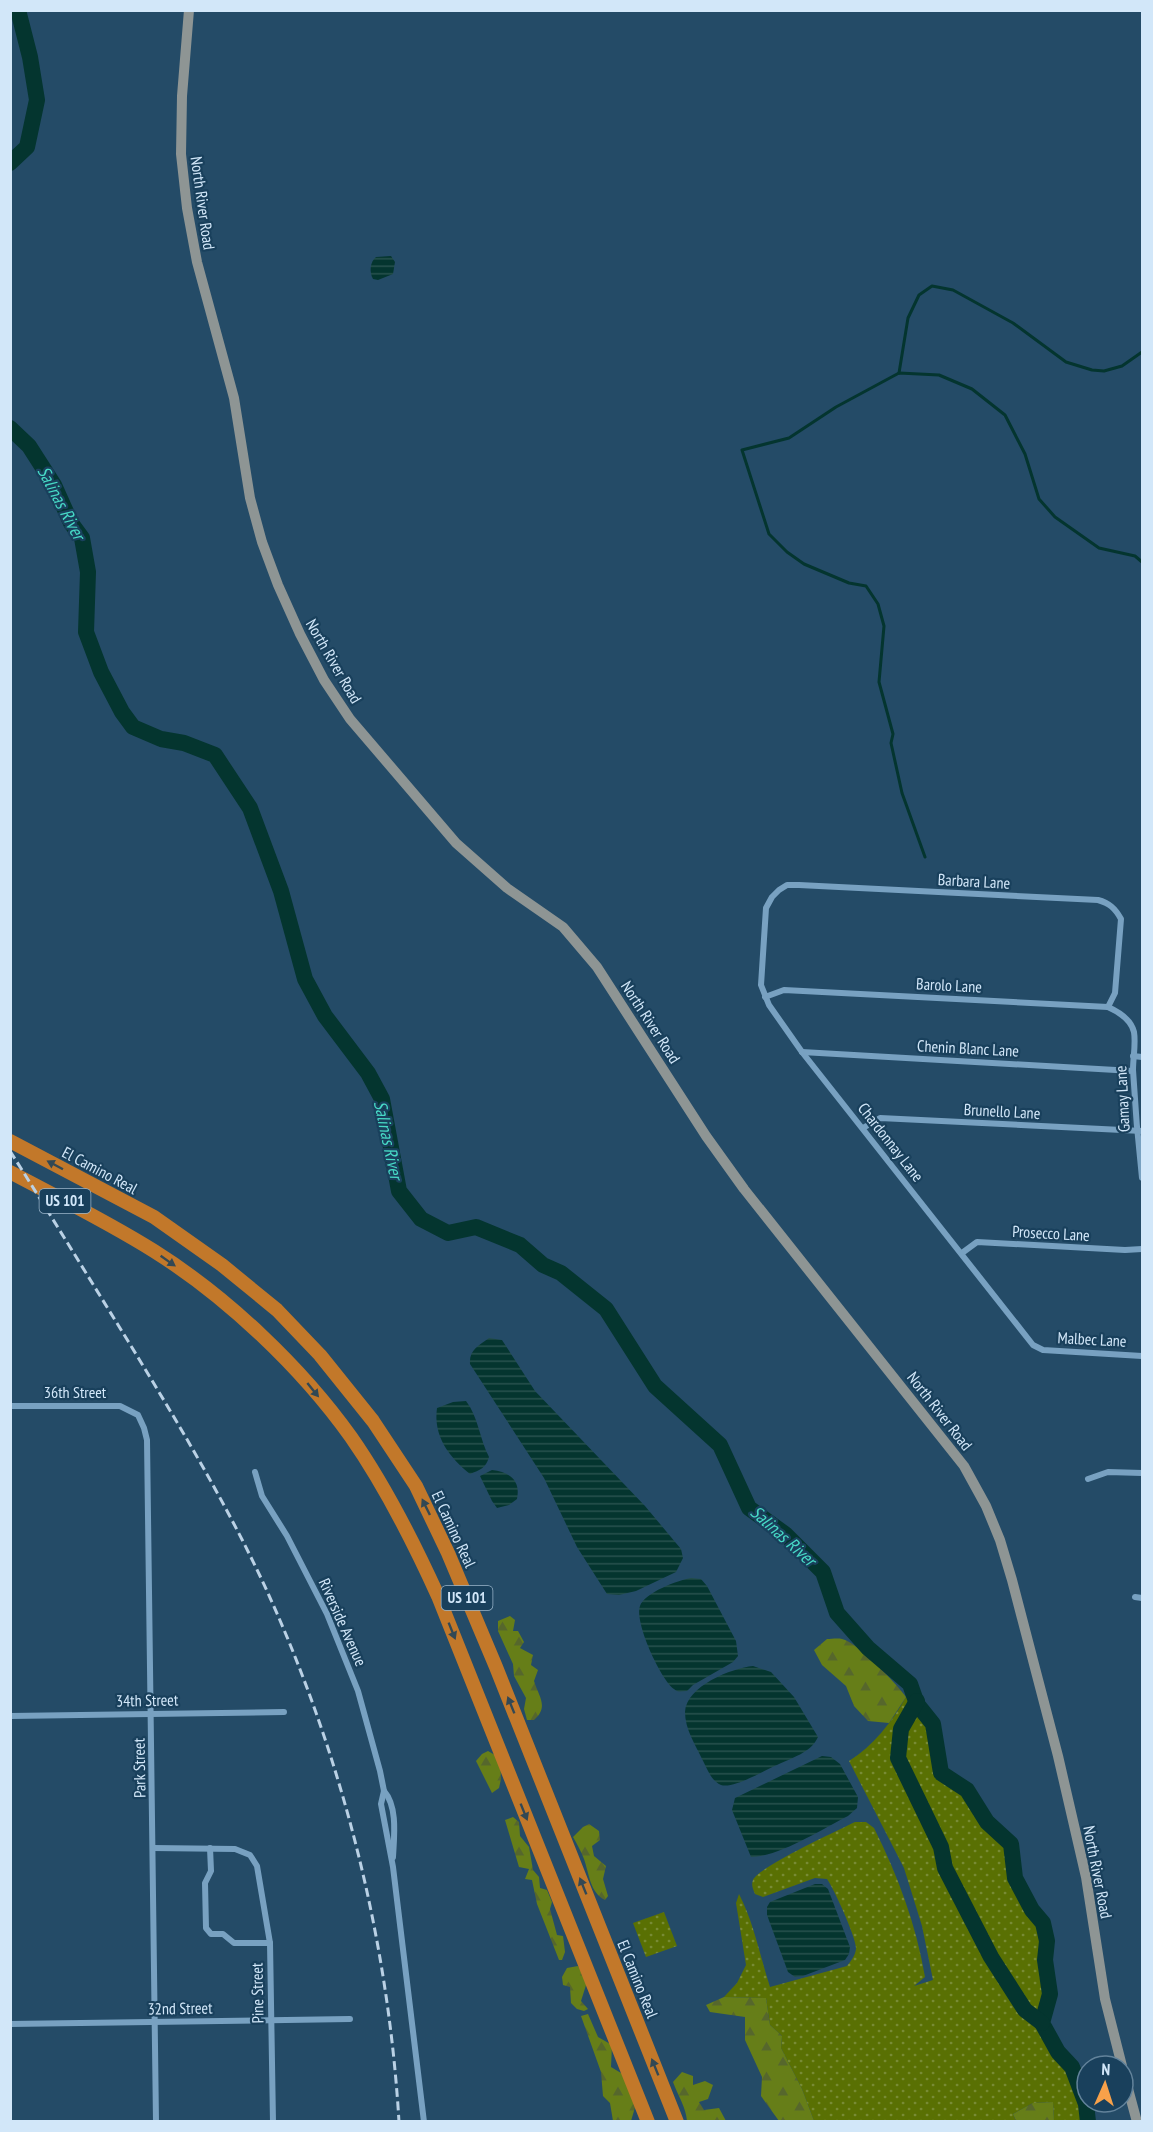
<svg xmlns="http://www.w3.org/2000/svg" width="1153" height="2132" font-family="'PT Sans Narrow',sans-serif">
<style>
.grass{fill:url(#grass-dots)}
.forest{fill:url(#forest-firs)}
.water{fill:url(#water-rules)}
.lines{fill:none;stroke-linecap:round;stroke-linejoin:round}
.stream{stroke:#04352f;stroke-width:3}
.river{stroke:#04352f;stroke-width:16}
.minor{stroke:#78a1c1;stroke-width:6}
.secondary{stroke:#8e9594;stroke-width:10}
.motorway{stroke:#c2782a;stroke-width:14}
.rail{stroke:#bad1e5;stroke-width:3;stroke-dasharray:9 4.5;stroke-linecap:butt}
.oneway{fill:#324854}
.labels{text-anchor:middle;stroke-width:4.5;stroke-linejoin:round;paint-order:stroke}
.shield{fill:#19405c;stroke:#9ab5ca;stroke-width:1.5}
.shield-label{font-size:15px;font-weight:bold;fill:#d2e7f9}
.street-label{font-size:16px;fill:#d2e7f9;stroke:#19405c}
.water-label{font-size:18px;font-style:italic;fill:#47d9c6;stroke:#19405c}
</style>
<defs>
<pattern id="grass-dots" width="8" height="8" patternUnits="userSpaceOnUse" patternTransform="scale(1.5)"><rect width="8" height="8" fill="#597003"/><path d="M2 2h.1M6 6h.1" fill="none" stroke="#788b35" stroke-width="1.8" stroke-linecap="round"/></pattern>
<pattern id="forest-firs" width="22" height="20" patternUnits="userSpaceOnUse" patternTransform="scale(1.5)"><rect width="22" height="20" fill="#667e18"/><path d="M5 1l3.5 6h-7zM16 11l3.5 6h-7z" fill="#56672c"/></pattern>
<pattern id="water-rules" width="6" height="5" patternUnits="userSpaceOnUse" patternTransform="scale(1.5)"><rect width="6" height="5" fill="#04352f"/><path d="M0 2.5h6" fill="none" stroke="#28524e"/></pattern>
</defs>
<rect width="100%" height="100%" fill="#244b67"/>
<g class="grass">
<path d="M906 1697 929 1727 940 1777 963 1793 987 1828 1007 1848 1015 1886 1029 1912 1038 1923 1042 1938 1041 1963 1045 1982 1044 2003 1037 2021C1049 2046 1079 2081 1082 2107 1083 2111 1081 2117 1081 2121H1054L1053 2102 1033 2103 1013 2114 1016 2121H814L802 2089 781 2048 782 2036 770 2025 766 1998 724 1997 737 1983 746 1965 736 1903 739 1894C754 1923 760 1956 770 1987L847 1966C851 1961 855 1956 856 1949 857 1939 834 1889 827 1879L815 1878 763 1897 755 1894C753 1889 751 1885 753 1880 760 1866 837 1831 855 1822H866L874 1828C898 1876 916 1924 925 1977L914 1986 933 1980 922 1926 904 1868 849 1761C873 1746 892 1722 906 1697Z"/>
<path d="M664 1912 677 1946 646 1957 633 1923Z"/>
</g>
<g class="forest">
<path d="M510 1616 515 1620 513 1631H518L524 1642 520 1648 533 1655 531 1665 538 1670 534 1681C539 1697 549 1707 534 1720H527L524 1709 526 1698 514 1676 513 1664 498 1631V1621Z"/>
<path d="M827 1639C831 1639 838 1638 842 1639 857 1642 897 1684 906 1697L889 1723 868 1721 854 1706 846 1686 822 1665 814 1650Z"/>
<path d="M488 1751 500 1758 501 1779 499 1788 492 1793 476 1761 482 1754Z"/>
<path d="M513 1817 519 1822 520 1836 529 1847 533 1870 539 1877 540 1888 547 1890 552 1902 550 1909 557 1935 563 1936 565 1952 562 1960H559L537 1904 532 1880 525 1879 529 1869 519 1867 505 1820Z"/>
<path d="M589 1824 599 1831 600 1840 592 1846 594 1856 606 1866 603 1879 608 1896 605 1900C590 1893 589 1873 584 1859 581 1851 577 1844 573 1837L583 1827Z"/>
<path d="M578 1966 587 1982 581 2001 588 2009 584 2011 577 2009 571 2003 570 1987 563 1985 562 1977 567 1968Z"/>
<path d="M724 1997 766 1998 770 2025 782 2036 781 2048 802 2089 814 2121H779L761 2096 762 2077 745 2040V2017L710 2012 706 2005Z"/>
<path d="M588 2014 598 2037 612 2045 611 2067 626 2076 636 2104 631 2121H613L610 2103 603 2096 601 2072 581 2016Z"/>
<path d="M682 2072 693 2076V2085L705 2081 713 2085 708 2099 699 2102 704 2110 719 2108 726 2121H687C686 2107 678 2096 673 2082Z"/>
<path d="M1053 2102 1054 2121H1016L1013 2114 1033 2103Z"/>
</g>
<g class="water">
<path d="M391 256 395 262 393 274 378 280 373 279C369 272 370 262 376 257Z"/>
<path d="M489 1338 502 1340 535 1391 645 1506 681 1549 683 1558 676 1572 636 1591 619 1595 607 1594 577 1547 544 1478 470 1364C469 1350 478 1346 489 1338Z"/>
<path d="M466 1401C478 1416 480 1440 489 1457 486 1468 480 1470 470 1474 449 1457 433 1436 437 1408L453 1402Z"/>
<path d="M492 1470C509 1472 521 1480 517 1499L509 1505 497 1508 492 1501 480 1476Z"/>
<path d="M691 1578 701 1579 707 1586 736 1641 738 1656 733 1662 693 1685 687 1691C682 1691 678 1693 674 1689 661 1680 634 1622 640 1606 644 1593 678 1580 691 1578Z"/>
<path d="M753 1666 771 1672 794 1697 818 1737C811 1753 791 1758 777 1765 765 1770 734 1789 721 1785 711 1781 707 1768 702 1759 695 1744 685 1729 685 1712 686 1686 732 1668 753 1666Z"/>
<path d="M822 1756 831 1757 840 1764 858 1797 857 1808 848 1816C822 1829 779 1857 751 1857L732 1810 735 1798Z"/>
<path d="M815 1884H822L828 1889 850 1947 849 1954 845 1960 803 1976 795 1977 788 1972 767 1915V1907L770 1902Z"/>
</g>
<g class="lines">
<g class="stream">
<path d="M899 373 908 318 919 295 932 286 953 290 1013 323 1066 362 1092 370 1104 371 1122 366 1142 352"/>
<path d="M925 857 902 793 891 743 893 734 879 682 884 626 878 604 866 586 849 583 804 564 787 552 769 534 742 450 789 438 836 407 899 373 939 375 972 389 1005 415 1025 454 1039 499 1055 517 1099 548 1135 556 1142 562"/>
</g>
<g class="river">
<path d="M10 163 27 147 37 100 30 57 18 10"/>
<path d="M10 428 29 446 54 485 71 523 82 538 88 572 86 632 101 672 122 712 133 727 161 739 184 743 215 755 250 808 281 891 305 979 325 1016 368 1073 382 1099 399 1191 421 1219 448 1233 476 1227 520 1245 543 1265 561 1273 606 1309 655 1386 720 1445 749 1508 785 1534 823 1572 837 1613 868 1648 910 1684 917 1704 933 1724 941 1773 967 1790 987 1822 1011 1844 1015 1878 1032 1910 1043 1923 1047 1941 1045 1960 1050 1994 1042 2023 1058 2052 1072 2067 1086 2104 1088 2122"/>
<path d="M917 1701 901 1729 898 1758 941 1847 945 1868 991 1957 1025 2010 1042 2023"/>
</g>
<g class="minor">
<path d="M765 997 784 990 1108 1007C1119 1012 1131 1019 1134 1032 1136 1044 1133 1058 1133 1070 1135 1106 1138 1142 1142 1178"/>
<path d="M1108 1007 1115 993 1121 919C1115 908 1109 903 1098 900L799 885H787L779 890 772 897 766 908 761 985 769 1005 802 1052 1033 1345 1043 1350 1142 1356"/>
<path d="M802 1052 1133 1071"/>
<path d="M1133 1056 1142 1057"/>
<path d="M863 1128 880 1118 1142 1131"/>
<path d="M962 1253 977 1242 1125 1250 1142 1249"/>
<path d="M10 1406H120L138 1415 144 1428 147 1440 156 2122"/>
<path d="M255 1472 262 1496 287 1536 327 1614 358 1691 380 1771 384 1791 381 1804 393 1867 424 2122"/>
<path d="M1088 1479 1108 1472 1142 1473"/>
<path d="M1135 1597 1142 1598"/>
<path d="M10 1716 284 1712"/>
<path d="M384 1791C398 1807 394 1837 393 1857"/>
<path d="M153 1848 235 1849 250 1855 257 1866 270 1943 273 2122"/>
<path d="M210 1848 211 1871 205 1883 206 1928 211 1934H223L234 1943H270"/>
<path d="M10 2024 350 2019"/>
</g>
<g class="secondary">
<path d="M189 10 182 96 181 154 187 208 197 262 234 398 250 498 262 542 278 585 300 634 324 680 350 719 456 843 507 888 563 927 597 967 706 1136 744 1189 964 1466 986 1506 1000 1540 1012 1580 1058 1756 1086 1877 1105 1999 1122 2066"/>
<path d="M1123 2070 1137 2122"/>
</g>
<g class="motorway">
<path d="M10 1141 154 1217 222 1265 277 1310 320 1355 373 1421 416 1486 448 1553 496 1667 677 2122"/>
<path d="M10 1172C59 1198 108 1222 154 1251 227 1297 301 1367 351 1437 386 1487 413 1541 438 1596L648 2122"/>
</g>
<path class="rail" d="M10 1151C50 1214 89 1278 128 1341 175 1418 222 1496 261 1578 340 1747 388 1935 399 2122"/>
</g>
<defs><path id="oneway-solid" d="M-6-.8H1V-3.2L6.5 0L1 3.2V.8H-6Z" transform="scale(1.5)"/></defs>
<g class="oneway">
<use href="#oneway-solid" transform="translate(55 1165) rotate(-152)"/>
<use href="#oneway-solid" transform="translate(168 1261) rotate(35)"/>
<use href="#oneway-solid" transform="translate(313 1390) rotate(51)"/>
<use href="#oneway-solid" transform="translate(426 1507) rotate(-116)"/>
<use href="#oneway-solid" transform="translate(452 1631) rotate(68)"/>
<use href="#oneway-solid" transform="translate(511 1705) rotate(-112)"/>
<use href="#oneway-solid" transform="translate(524 1812) rotate(68)"/>
<use href="#oneway-solid" transform="translate(583 1886) rotate(-112)"/>
<use href="#oneway-solid" transform="translate(655 2067) rotate(-112)"/>
</g>
<g class="labels">
<g class="shield">
<rect x="39.5" y="1189" width="51" height="24" rx="4.5"/>
<rect x="441.5" y="1586" width="51" height="24" rx="4.5"/>
</g>
<g class="shield-label">
<text x="65" y="1206">US 101</text>
<text x="467" y="1603">US 101</text>
</g>
<g class="street-label">
<text transform="translate(203 203) rotate(82)" y="6">North River Road</text>
<text transform="translate(334 661) rotate(60)" y="6">North River Road</text>
<text transform="translate(974 881) rotate(3)" y="6">Barbara Lane</text>
<text transform="translate(949 985) rotate(3)" y="6">Barolo Lane</text>
<text transform="translate(651 1022) rotate(57)" y="6">North River Road</text>
<text transform="translate(968 1048) rotate(3)" y="6">Chenin Blanc Lane</text>
<text transform="translate(1122 1099) rotate(-93)" y="6">Gamay Lane</text>
<text transform="translate(1002 1111) rotate(3)" y="6">Brunello Lane</text>
<text transform="translate(891 1142) rotate(52)" y="6">Chardonnay Lane</text>
<text transform="translate(100 1170) rotate(28)" y="6">El Camino Real</text>
<text transform="translate(1051 1233) rotate(3)" y="6">Prosecco Lane</text>
<text transform="translate(1092 1339) rotate(3)" y="6">Malbec Lane</text>
<text x="75" y="1398">36th Street</text>
<text transform="translate(940 1411) rotate(52)" y="6">North River Road</text>
<text transform="translate(454 1529) rotate(65)" y="6">El Camino Real</text>
<text transform="translate(343 1622) rotate(66)" y="6">Riverside Avenue</text>
<text transform="translate(147 1700) rotate(-1)" y="6">34th Street</text>
<text transform="translate(139 1768) rotate(-91)" y="6">Park Street</text>
<text transform="translate(1098 1872) rotate(79)" y="6">North River Road</text>
<text transform="translate(638 1979) rotate(68)" y="6">El Camino Real</text>
<text transform="translate(257 1993) rotate(-91)" y="6">Pine Street</text>
<text transform="translate(180 2008) rotate(-1)" y="6">32nd Street</text>
</g>
<g class="water-label">
<text transform="translate(61 503) rotate(62)" y="6">Salinas River</text>
<text transform="translate(388 1140) rotate(78)" y="6">Salinas River</text>
<text transform="translate(783 1536) rotate(42)" y="6">Salinas River</text>
</g>
</g>
<rect width="1153" height="2132" fill="none" stroke="#d2e7f9" stroke-width="24"/>
<g transform="translate(1105 2084) rotate(3)"><circle r="28" fill="#19405c" stroke="#63839b" stroke-width="1.5"/>
<path d="M0-4.5L10 22L0 15L-10 22Z" fill="#f8a14a"/>
<text y="-9" font-size="16" font-weight="bold" text-anchor="middle" fill="#d2e7f9">N</text>
</g>
</svg>
